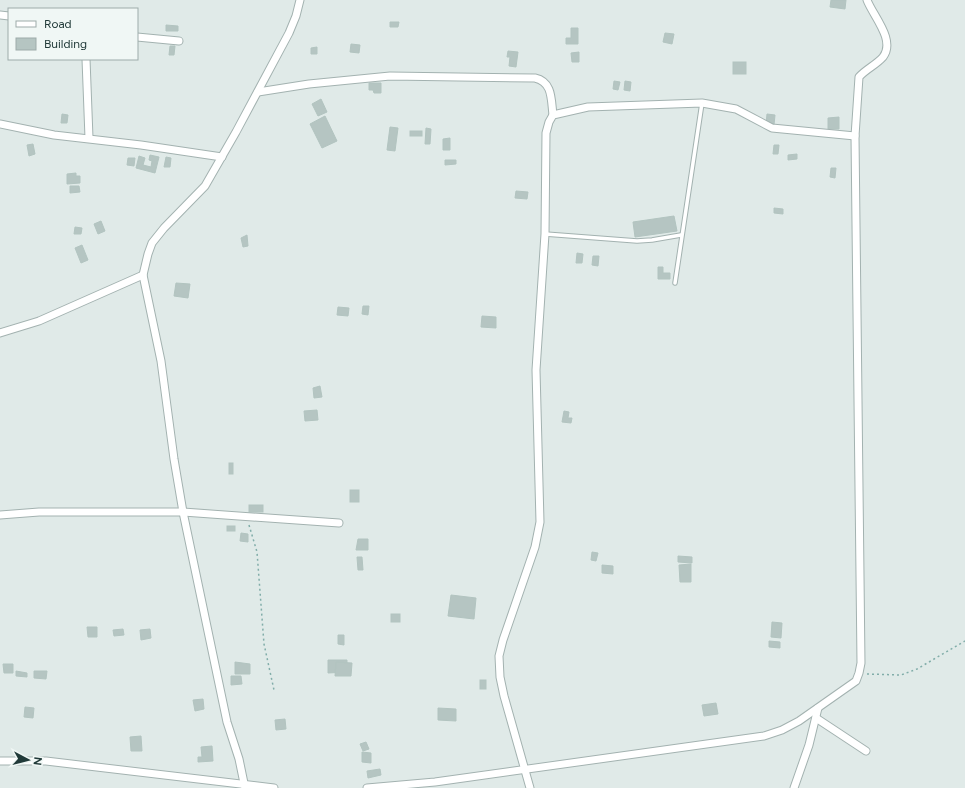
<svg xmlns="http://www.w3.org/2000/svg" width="965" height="788" font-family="Figtree,sans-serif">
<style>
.building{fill:#b5c5c2;stroke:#b2c4c0}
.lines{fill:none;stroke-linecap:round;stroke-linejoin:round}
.service-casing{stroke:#a3b2b0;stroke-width:5.5}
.minor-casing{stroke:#a3b2b0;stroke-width:9}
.path{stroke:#81ada9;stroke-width:1.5;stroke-dasharray:2 3;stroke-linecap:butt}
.service{stroke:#fff;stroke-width:3.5}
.minor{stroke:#fff;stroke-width:7}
</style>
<rect width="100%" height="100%" fill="#e0eae8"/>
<g class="building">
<path d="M831 0H846L845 9 830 7Z"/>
<path d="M390 22H399L398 27H390Z"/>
<path d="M166 25 178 26V31H166Z"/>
<path d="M571 28H578V44H566V38H571Z"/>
<path d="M665 33 674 34 672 44 663 42Z"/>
<path d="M351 44 360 45 359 53 350 52Z"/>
<path d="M170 46H175L174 55H169Z"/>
<path d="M317 47V54H311V48Z"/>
<path d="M508 51 518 52 516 67 509 66 510 57H507Z"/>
<path d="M579 52V62H572L571 53Z"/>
<rect x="733" y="62" width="13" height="12"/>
<path d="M614 81 620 82 618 90 613 89Z"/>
<path d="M625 81 631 82 630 91 624 90Z"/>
<path d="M369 83H381V93H374L373 90H369Z"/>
<path d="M321 99 327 112 318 116 312 104Z"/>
<path d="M62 114 68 115 67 123H61Z"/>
<path d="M767 114 775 115 774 125 766 124Z"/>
<path d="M325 116 337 141 322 148 310 124Z"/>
<path d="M839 117V129H828V118Z"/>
<path d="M390 127 398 128 395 151 387 150Z"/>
<path d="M426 128 431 129 430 144H425Z"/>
<rect x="410" y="131" width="12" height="5"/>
<path d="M450 138V150H443V139Z"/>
<path d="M33 144 35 154 29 156 27 145Z"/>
<path d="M774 145H779L778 154H773Z"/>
<path d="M797 154V159L788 160V155Z"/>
<path d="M150 155 159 157 155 173 136 168 139 156 145 158 143 165 151 167 152 161 149 160Z"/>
<path d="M166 157 171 158 170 167H164Z"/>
<path d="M128 158H135L134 166 127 165Z"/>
<path d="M445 160H456V164L445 165Z"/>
<path d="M831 168H836L835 178 830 177Z"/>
<path d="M76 173V176H80V183L67 184V174Z"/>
<path d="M70 186H79L80 192 70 193Z"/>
<path d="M516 191 528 192 527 199 515 198Z"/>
<path d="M774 208 783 209V214L774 213Z"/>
<path d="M674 216 677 231 635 237 633 222Z"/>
<path d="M101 221 105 231 98 234 94 224Z"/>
<path d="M75 227 82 228 81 234H74Z"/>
<path d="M247 235 248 246 243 247 241 238Z"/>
<path d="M82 245 88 260 81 263 75 248Z"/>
<path d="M577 253 583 254 582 263H576Z"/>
<path d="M593 256H599L598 266 592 265Z"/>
<path d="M658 267H663V273H670V279H658Z"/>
<path d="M176 283 190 284 188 298 174 296Z"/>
<path d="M363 306H369L368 315 362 314Z"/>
<path d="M338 307 349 308 348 316 337 315Z"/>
<path d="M482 316 496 317V328L481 327Z"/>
<path d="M320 386 322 397 314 398 313 388Z"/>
<path d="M317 410 318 420 305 421 304 411Z"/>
<path d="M564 411 569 412 568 418H572L571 423 562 422Z"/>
<rect x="229" y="463" width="4" height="11"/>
<rect x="350" y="490" width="9" height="12"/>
<rect x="249" y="505" width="14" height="7"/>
<rect x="227" y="526" width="8" height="5"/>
<path d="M241 533 248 534V542L240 541Z"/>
<path d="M358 539H368V550H356Z"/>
<path d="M592 552 598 553 596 561 591 560Z"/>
<path d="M678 556 692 557V563L678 562Z"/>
<path d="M357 557H362L363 570H358Z"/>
<path d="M691 564V582H680L679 565Z"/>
<path d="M602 565 613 566V574L602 573Z"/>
<path d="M451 595 476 598 474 619 448 616Z"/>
<rect x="391" y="614" width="9" height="8"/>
<path d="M772 622 782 623 781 638 771 637Z"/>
<path d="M87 627H97V637H88Z"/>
<path d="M123 629 124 635 114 636 113 630Z"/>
<path d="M150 629 151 638 141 640 140 630Z"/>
<path d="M338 635H344V645L338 644Z"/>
<path d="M769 641 780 642V648L769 647Z"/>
<path d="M328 660H347V672L328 673Z"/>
<path d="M235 662 250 664V674H235Z"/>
<path d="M336 662 352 663 351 676H335Z"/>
<path d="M3 664H13V673H4Z"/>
<path d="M16 671 27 673V677L16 676Z"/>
<path d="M34 671H47L46 679 34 678Z"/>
<path d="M231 676H241L242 684 231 685Z"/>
<rect x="480" y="680" width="6" height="9"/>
<path d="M203 699 204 709 195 711 193 700Z"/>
<path d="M716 703 718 714 704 716 702 705Z"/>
<path d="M25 707 34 708 33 718 24 717Z"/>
<path d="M438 708 456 709V721L438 720Z"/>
<path d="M285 719 286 729 276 730 275 720Z"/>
<path d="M141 736 142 751H131L130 737Z"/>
<path d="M366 742 369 749 363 751 360 744Z"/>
<path d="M212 746 213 761 198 762V757H202L201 747Z"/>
<path d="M362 752 371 753V763L362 762Z"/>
<path d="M380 769 381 775 368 778 367 771Z"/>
</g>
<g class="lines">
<defs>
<g id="service">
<path d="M545 234 637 241 652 240 681 235"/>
<path d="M675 283 702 103"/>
</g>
<g id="minor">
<path d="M0 15 9 16"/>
<path d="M137 37 179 41"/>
<path d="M86 59 89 138"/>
<path d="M258 92 309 84 390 76 535 78C553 82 551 100 553 115"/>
<path d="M0 124 54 135 141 145 222 157"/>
<path d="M0 333 39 321 143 275"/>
<path d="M0 515 39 512H183L339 523"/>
<path d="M816 718 866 751"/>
<path d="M0 761H46L274 788"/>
<path d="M245 788 239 759 227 722 183 512 174 459 161 361 143 275 148 254 152 243 164 228 205 186 236 132 289 33 296 16 300 0"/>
<path d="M367 788 435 782 764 736 782 730 799 721 856 681 859 673 861 663 855 136 859 77C866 69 876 65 883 57 896 40 873 16 867 0"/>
<path d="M530 788 504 696 500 677 499 656 503 640 535 547 540 522 536 370 545 234 546 133 549 122 553 115 588 107 702 103 736 109 772 128 855 136"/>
<path d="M794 788 809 745 818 708"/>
</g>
</defs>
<use href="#service" class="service-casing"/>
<use href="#minor" class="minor-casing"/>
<g class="path">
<path d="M249 525 257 552 264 644 274 690"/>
<path d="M867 674 901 675 917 669 965 641"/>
</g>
<use href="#service" class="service"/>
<use href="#minor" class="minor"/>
</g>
<rect x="8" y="8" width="130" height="52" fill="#f0f7f5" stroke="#9dabaa"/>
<rect x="16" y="21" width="20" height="6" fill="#ffffff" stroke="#9dabaa"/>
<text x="44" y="28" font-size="12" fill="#213a39">Road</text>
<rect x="16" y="38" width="20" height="12" fill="#b5c5c2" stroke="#9dabaa"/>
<text x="44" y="48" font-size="12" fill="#213a39">Building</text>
<g transform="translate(28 760) rotate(97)" stroke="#f0f7f5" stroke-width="3" paint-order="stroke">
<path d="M0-3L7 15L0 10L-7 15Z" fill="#213a39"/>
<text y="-6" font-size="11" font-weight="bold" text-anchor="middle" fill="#213a39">N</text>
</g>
</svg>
